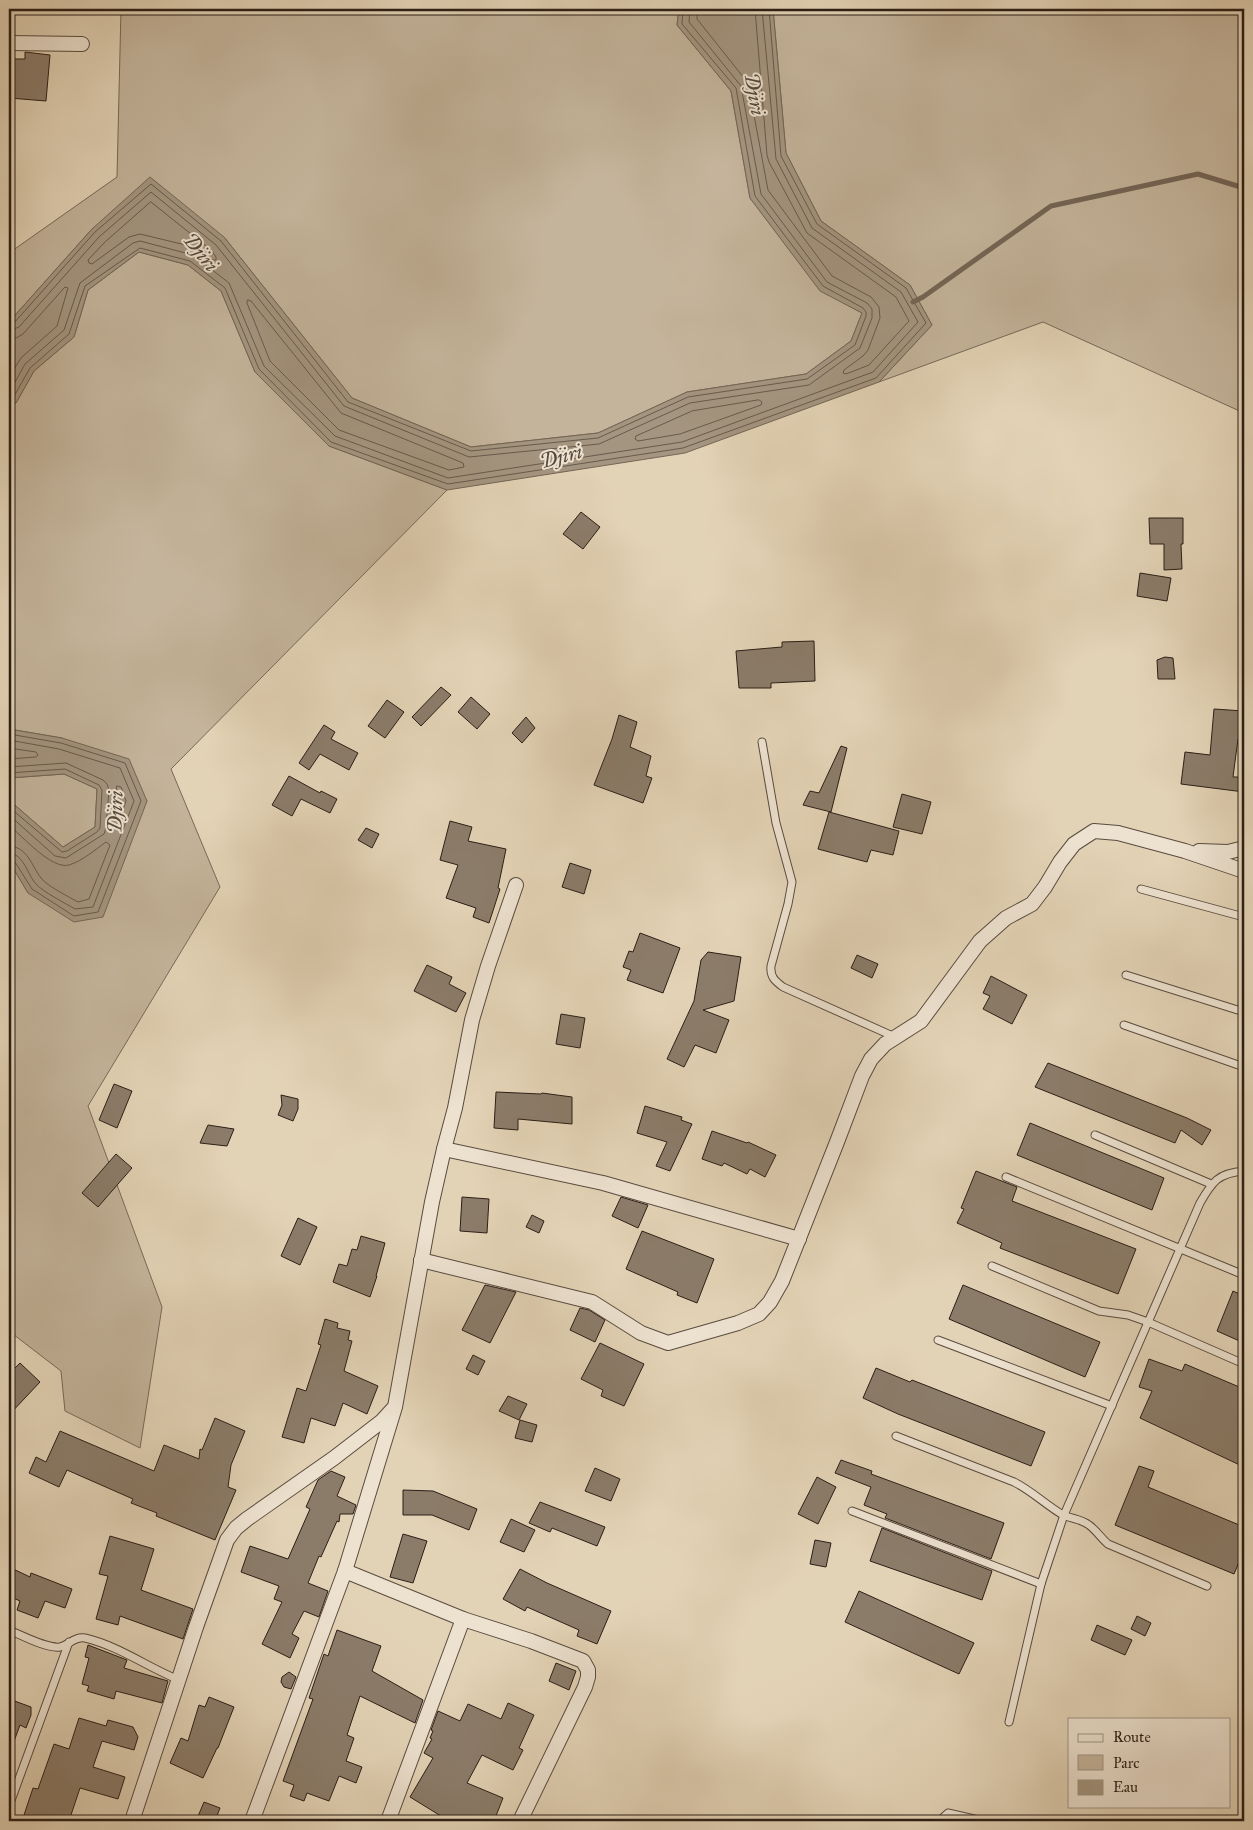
<svg xmlns="http://www.w3.org/2000/svg" width="1253" height="1830" font-family="'IM FELL Great Primer',serif">
<style>
.green{fill:#c4b49b;stroke:#786959}
.water{fill:#a49580;stroke:#746556}
.lines{fill:none;stroke-linecap:round;stroke-linejoin:round}
.shore{stroke:#685a4c;stroke-width:1}
.stream{stroke:#746556;stroke-width:5}
.building{fill:#8b7c6a;stroke:#2b1e17}
.lane-casing{stroke:#594b3f;stroke-width:9}
.street-casing{stroke:#594b3f;stroke-width:16}
.lane{stroke:#ede2d0;stroke-width:7}
.street{stroke:#ede2d0;stroke-width:14}
.labels{text-anchor:middle;stroke-width:4;stroke-linejoin:round;paint-order:stroke}
.water-label{font-size:20px;font-style:italic;fill:#55483c;stroke:#ede2d0}
</style>
<rect width="100%" height="100%" fill="#e3d3b6"/>
<filter id="stains"><feTurbulence type="fractalNoise" baseFrequency=".004" numOctaves="4"/><feColorMatrix values="0 0 0 0 .2 0 0 0 0 .09 0 0 0 0 .02 0 0 0 .5 -.17"/></filter>
<radialGradient id="worn" r=".72"><stop offset=".6" stop-color="#630" stop-opacity="0"/><stop offset="1" stop-color="#630" stop-opacity=".3"/></radialGradient>
<g class="green">
<path d="M121 9H679L677 25 731 91 750 198 820 290 862 313 851 341 806 374 687 392 598 433 471 447 352 398 224 237 92 229 9 322V253L117 177Z"/>
<path d="M773 9H1244V413L1043 322 879 382 932 325 910 285 821 221 786 153Z"/>
<path d="M139 252 188 265 221 291 255 372 329 446 447 490 171 769 220 887 88 1106 162 1307 140 1448 65 1411 61 1371 9 1331V861L28 893 147 801 62 738 9 729V406L16 403 34 371 74 337 88 290Z"/>
<path d="M64 774 97 789 95 827 63 847 9 800V778Z"/>
</g>
<g class="water">
<path d="M679 9H773L786 153 821 221 910 285 932 325 879 382 685 453 447 490 329 446 255 372 221 291 188 265 139 252 88 290 74 337 34 371 16 403 9 406V322L92 229 150 177 224 237 352 398 471 447 598 433 687 392 806 374 851 341 862 313 820 291 750 198 731 91 677 25Z"/>
<path d="M9 729 62 738 129 759 147 801 103 917 74 922 28 893 9 861V800L63 847 95 827 97 789 64 774 9 778Z"/>
</g>
<g class="lines">
<g class="shore">
<path d="M697 9V19L748 83 768 190 832 276 871 297 879 307 880 318 868 350 863 356 844 370 843 373 846 374 869 365 909 321 896 297 807 233 769 162 767 155 755 9"/>
<path d="M151 202 211 250 216 257V260H213L194 247 140 234 129 237 92 264 89 263 88 260 105 242Z"/>
<path d="M248 300 251 301 341 413 463 463 464 467 449 470 339 430 270 361 247 303Z"/>
<path d="M9 325 14 323 95 232 151 184 221 241 348 402 471 451 598 438 688 397 807 379 855 345 866 316V312L863 308 823 286 755 196 736 88 682 24 683 9"/>
<path d="M9 331 19 327 99 237 151 192 216 245 344 406 469 457 599 444 690 403 809 385 860 348 872 318V309L867 303 827 282 761 194 741 86 689 22 690 9"/>
<path d="M9 339 16 338 23 334 65 287 68 288 57 326 21 358 9 377"/>
<path d="M9 393 25 364 64 330 80 283 133 243 140 241 193 255 229 283 264 366 335 436 448 478 682 442 873 372 918 322 901 292 812 228 776 159 762 9"/>
<path d="M759 400 762 402 761 405 680 434 638 441 635 439 636 436 692 411Z"/>
<path d="M9 401 13 398 30 368 69 334 85 286 140 248 190 261 225 288 259 369 331 442 448 484 683 448 876 378 926 323 906 288 817 224 781 156 769 9"/>
<path d="M9 734 61 743 125 763 141 801 98 912 74 916 32 889 15 862 9 860"/>
<path d="M9 740 59 749 120 768 134 801 93 907 75 909C65 903 43 892 36 884 27 874 24 854 9 853"/>
<path d="M9 748 36 752 38 755 36 757 9 759"/>
<path d="M9 767 66 763 103 780 107 784 109 790 106 828 104 834 66 858 55 856 9 815"/>
<path d="M9 773 65 769 99 785 102 790 100 828 97 832 67 851 62 852 9 807"/>
<path d="M117 786 121 787 126 801 119 821 117 822 114 820Z"/>
<path d="M9 825C22 836 52 870 69 865 82 861 95 850 106 842L110 845 89 899 78 902C69 897 47 886 41 878 31 865 28 847 9 846"/>
</g>
<path class="stream" d="M913 302 923 297 1051 206 1198 174 1244 188"/>
</g>
<g class="building">
<path d="M25 52 50 55 46 101 9 98V59H25Z"/>
<path d="M581 512 600 527 583 549 563 534Z"/>
<path d="M1149 518H1183V544H1181L1182 569 1164 570V544H1150Z"/>
<path d="M1140 573 1171 578 1167 601 1137 596Z"/>
<path d="M814 641 815 681 771 683V688H739L736 651 782 647V642Z"/>
<path d="M1165 657 1173 658 1175 679H1158L1157 660Z"/>
<path d="M441 687 451 695 421 726 412 717Z"/>
<path d="M471 697 490 714 477 729 458 712Z"/>
<path d="M387 700 404 712 385 738 368 726Z"/>
<path d="M1214 709 1244 711V740L1238 739 1233 777H1244V792L1181 784 1185 752 1210 755Z"/>
<path d="M619 715 637 722 630 747 651 756 646 776 652 778 643 803 594 785 612 739Z"/>
<path d="M526 717 535 728 522 743 512 733Z"/>
<path d="M324 725 335 732 331 739 358 753 349 770 320 754 309 770 299 763Z"/>
<path d="M841 746 847 748 831 812 803 805 810 791 819 793Z"/>
<path d="M289 776 320 793 321 791 337 799 330 813 301 799 292 816 272 805Z"/>
<path d="M902 794 931 802 922 834 893 827Z"/>
<path d="M829 812 899 831 893 855 871 850 867 862 818 849Z"/>
<path d="M450 821 472 827 468 841 506 849 498 888 500 889 489 923 473 917 476 908 446 898 458 865 440 860Z"/>
<path d="M366 828 379 834 372 848 358 840Z"/>
<path d="M570 863 591 870 584 894 562 887Z"/>
<path d="M640 933 680 948 663 993 627 980 631 970 623 967 629 951 633 952Z"/>
<path d="M708 952 741 957 734 1001 703 1010 729 1020 716 1053 695 1045 684 1067 667 1059 694 1001 701 960Z"/>
<path d="M857 955 878 964 872 978 851 968Z"/>
<path d="M427 965 452 977 449 984 466 993 456 1012 414 991Z"/>
<path d="M991 976 1027 995 1012 1024 983 1009 990 996 983 993Z"/>
<path d="M561 1014 585 1018 580 1048 556 1044Z"/>
<path d="M1048 1063 1187 1118 1211 1130 1202 1145 1181 1130 1175 1143 1035 1087Z"/>
<path d="M114 1084 132 1091 117 1128 99 1120Z"/>
<path d="M496 1092 541 1094 542 1093 572 1097V1124L518 1119V1130L494 1128Z"/>
<path d="M281 1095 298 1099V1109L293 1121 278 1115 282 1105Z"/>
<path d="M645 1106 682 1117 681 1120 692 1124 670 1171 656 1166 667 1142 637 1133Z"/>
<path d="M1030 1123 1164 1178 1152 1210 1017 1155Z"/>
<path d="M208 1125 234 1129 227 1146 200 1143Z"/>
<path d="M712 1131 747 1143 748 1142 776 1155 765 1177 750 1169 747 1174 724 1163 722 1166 702 1159Z"/>
<path d="M116 1154 132 1168 98 1207 82 1193Z"/>
<path d="M976 1171 1017 1187 1012 1201 1136 1249 1118 1294 1000 1248 1002 1243 957 1223 964 1209 961 1208Z"/>
<path d="M462 1197 489 1199 487 1233 460 1231Z"/>
<path d="M621 1197 648 1205 638 1228 612 1216Z"/>
<path d="M532 1215 544 1221 539 1233 526 1227Z"/>
<path d="M298 1218 317 1227 300 1265 281 1256Z"/>
<path d="M642 1231 714 1259 697 1303 677 1295 678 1292 626 1269Z"/>
<path d="M361 1236 385 1243 376 1276H377L370 1297 333 1282 339 1264 347 1266 352 1249 357 1250Z"/>
<path d="M485 1285 516 1292 490 1343 462 1330Z"/>
<path d="M963 1285 1100 1342 1085 1377 949 1319Z"/>
<path d="M1233 1291 1244 1296V1343L1217 1331Z"/>
<path d="M580 1308 589 1310 605 1320 595 1342 570 1330Z"/>
<path d="M325 1319 338 1323 337 1328 350 1331 348 1340 352 1341 344 1371 378 1386 367 1414 343 1403 335 1426 311 1418 304 1443 282 1437 297 1388 306 1391 321 1345 318 1344Z"/>
<path d="M600 1343 644 1364 624 1406 601 1396 603 1390 581 1379Z"/>
<path d="M473 1355 485 1361 478 1375 466 1369Z"/>
<path d="M1149 1359 1182 1371 1185 1364 1244 1389V1467L1140 1418 1152 1391 1139 1387Z"/>
<path d="M20 1363 40 1382 9 1415V1374Z"/>
<path d="M876 1368 910 1382 912 1380 1045 1432 1031 1466 898 1414 863 1398Z"/>
<path d="M508 1396 527 1404 519 1420 499 1411Z"/>
<path d="M215 1418 245 1431 231 1465 228 1487 236 1490 215 1540 156 1516 157 1513 131 1503 133 1499 67 1470 59 1487 29 1473 36 1457 46 1462 60 1431 154 1471 164 1445 199 1459 200 1449 202 1450Z"/>
<path d="M520 1420 537 1425 532 1442 515 1438Z"/>
<path d="M841 1460 872 1471 871 1474 1004 1523 991 1559 885 1518 887 1514 864 1505 871 1487 835 1473Z"/>
<path d="M1139 1466 1154 1471 1148 1487 1244 1527V1550L1234 1574 1115 1525Z"/>
<path d="M595 1468 620 1479 611 1501 585 1491Z"/>
<path d="M331 1471 345 1477 337 1496 356 1505 353 1514H340L339 1522 337 1521 321 1557 319 1556 308 1583 328 1591 319 1617 304 1611 292 1634 299 1638 290 1658 262 1644 282 1602 274 1599 279 1586 241 1572 250 1546 288 1559 310 1509 306 1507 318 1480Z"/>
<path d="M817 1477 836 1487 818 1524 798 1514Z"/>
<path d="M403 1490 433 1491 477 1509 469 1530 432 1515H403Z"/>
<path d="M540 1502 605 1527 597 1546 552 1528 550 1532 529 1523Z"/>
<path d="M511 1519 535 1530 524 1552 500 1542Z"/>
<path d="M882 1528 992 1571 982 1600 870 1561Z"/>
<path d="M403 1534 427 1541 413 1583 390 1577Z"/>
<path d="M110 1536 154 1549 141 1590 193 1609 183 1639 120 1616 118 1625 96 1619 108 1576 99 1574Z"/>
<path d="M815 1540 831 1543 826 1567 810 1564Z"/>
<path d="M9 1567 30 1577 31 1573 72 1589 65 1608 45 1601 38 1618 17 1610 20 1601 9 1596Z"/>
<path d="M520 1569 547 1583 611 1611 597 1644 577 1636 579 1630 527 1607 525 1611 503 1599Z"/>
<path d="M859 1591 974 1643 959 1674 845 1622Z"/>
<path d="M1137 1616 1151 1623 1145 1636 1131 1629Z"/>
<path d="M1097 1625 1132 1640 1125 1655 1091 1640Z"/>
<path d="M337 1630 381 1646 372 1671 423 1700 415 1723 360 1696 347 1735 354 1738 346 1761 362 1767 356 1783 339 1776 329 1801 307 1793 304 1801 290 1796 294 1785 283 1781 313 1699 309 1698 324 1654 328 1656Z"/>
<path d="M88 1645 127 1660 124 1668 168 1681 162 1703 116 1691 114 1699 87 1691 89 1686 82 1684 89 1658 85 1657Z"/>
<path d="M556 1663 576 1671 569 1690 549 1681Z"/>
<path d="M289 1672 296 1677 291 1689 284 1687 281 1682 282 1677Z"/>
<path d="M209 1697 234 1707 218 1748H217L203 1778 170 1763 181 1738 188 1741 199 1705 205 1707Z"/>
<path d="M9 1699 31 1707V1715L26 1728 20 1725 10 1752 9 1751Z"/>
<path d="M508 1703 534 1715 519 1748 523 1750 513 1770 482 1755 467 1783 503 1798 494 1821H449L410 1797 433 1758 424 1753 432 1739 430 1738 433 1731 431 1730 438 1711 460 1721 468 1704 501 1719Z"/>
<path d="M79 1718 106 1726 108 1720 133 1727 138 1737 134 1750 102 1741 93 1767 125 1777 118 1799 80 1788 69 1821H22L33 1788 38 1789 54 1744 69 1749Z"/>
<path d="M204 1802 220 1808 215 1821H196Z"/>
</g>
<g class="lines">
<defs>
<g id="lane">
<path d="M762 742 776 823 792 882 788 904 771 966C770 977 775 981 783 987L895 1037"/>
<path d="M1141 889 1244 917"/>
<path d="M1126 975 1244 1012"/>
<path d="M1124 1025 1244 1067"/>
<path d="M1095 1135 1211 1184"/>
<path d="M1006 1177 1244 1275"/>
<path d="M992 1266 1099 1311 1128 1315 1148 1322 1244 1364"/>
<path d="M938 1340 1112 1406"/>
<path d="M896 1436 1014 1482C1032 1491 1046 1505 1063 1515 1072 1519 1081 1519 1089 1525 1096 1530 1101 1538 1108 1544L1207 1586"/>
<path d="M852 1511 1041 1584"/>
<path d="M9 1630C21 1635 47 1649 60 1647 69 1645 75 1636 85 1638 119 1646 147 1667 179 1680"/>
<path d="M1009 1722 1041 1584 1064 1515 1200 1203C1212 1182 1218 1173 1244 1171"/>
<path d="M9 1806 69 1642"/>
<path d="M939 1821 948 1813 983 1821"/>
</g>
<g id="street">
<path d="M9 43 82 44"/>
<path d="M1199 851 1228 852 1244 848"/>
<path d="M444 1149 603 1183 799 1239"/>
<path d="M421 1260 592 1302 641 1333 668 1343 738 1323 759 1314 770 1302 782 1281 837 1142 862 1076 871 1059 885 1044 921 1021 980 941 1006 918 1032 904 1045 887 1060 862 1074 844 1094 831 1118 833 1185 851 1244 871"/>
<path d="M345 1571 463 1619 531 1641 583 1661 588 1670V1677L585 1687 520 1821"/>
<path d="M132 1821 196 1627 227 1540 236 1528 247 1519 334 1458 382 1421 393 1409"/>
<path d="M252 1821 345 1571 395 1407 432 1202 444 1149 455 1108 472 1020 488 966 516 885"/>
<path d="M388 1821 463 1619"/>
</g>
</defs>
<use href="#lane" class="lane-casing"/>
<use href="#street" class="street-casing"/>
<use href="#lane" class="lane"/>
<use href="#street" class="street"/>
</g>
<g class="labels">
<g class="water-label">
<text transform="translate(755 94) rotate(80)" y="7">Djiri</text>
<text transform="translate(201 252) rotate(51)" y="7">Djiri</text>
<text transform="translate(561 456) rotate(-15)" y="7">Djiri</text>
<text transform="translate(115 812) rotate(-88)" y="7">Djiri</text>
</g>
</g>
<rect width="1253" height="1830" fill="none" stroke="#e3d3b6" stroke-width="30"/>
<rect x="10" y="10" width="1233" height="1810" fill="none" stroke="#2b1e17" stroke-width="2.5"/>
<rect x="15" y="15" width="1223" height="1800" fill="none" stroke="#2b1e17"/>
<rect x="1068" y="1718" width="162" height="90" fill="#ede2d0" stroke="#9f9486"/>
<rect x="1078" y="1734" width="25" height="8" fill="#ede2d0" stroke="#9f9486"/>
<text x="1113" y="1742" font-size="15" fill="#2b1e17">Route</text>
<rect x="1078" y="1755" width="25" height="15" fill="#c4b49b" stroke="#9f9486"/>
<text x="1113" y="1768" font-size="15" fill="#2b1e17">Parc</text>
<rect x="1078" y="1780" width="25" height="15" fill="#a49580" stroke="#9f9486"/>
<text x="1113" y="1792" font-size="15" fill="#2b1e17">Eau</text>
<rect width="100%" height="100%" filter="url(#stains)"/>
<rect width="100%" height="100%" fill="url(#worn)"/>
</svg>
